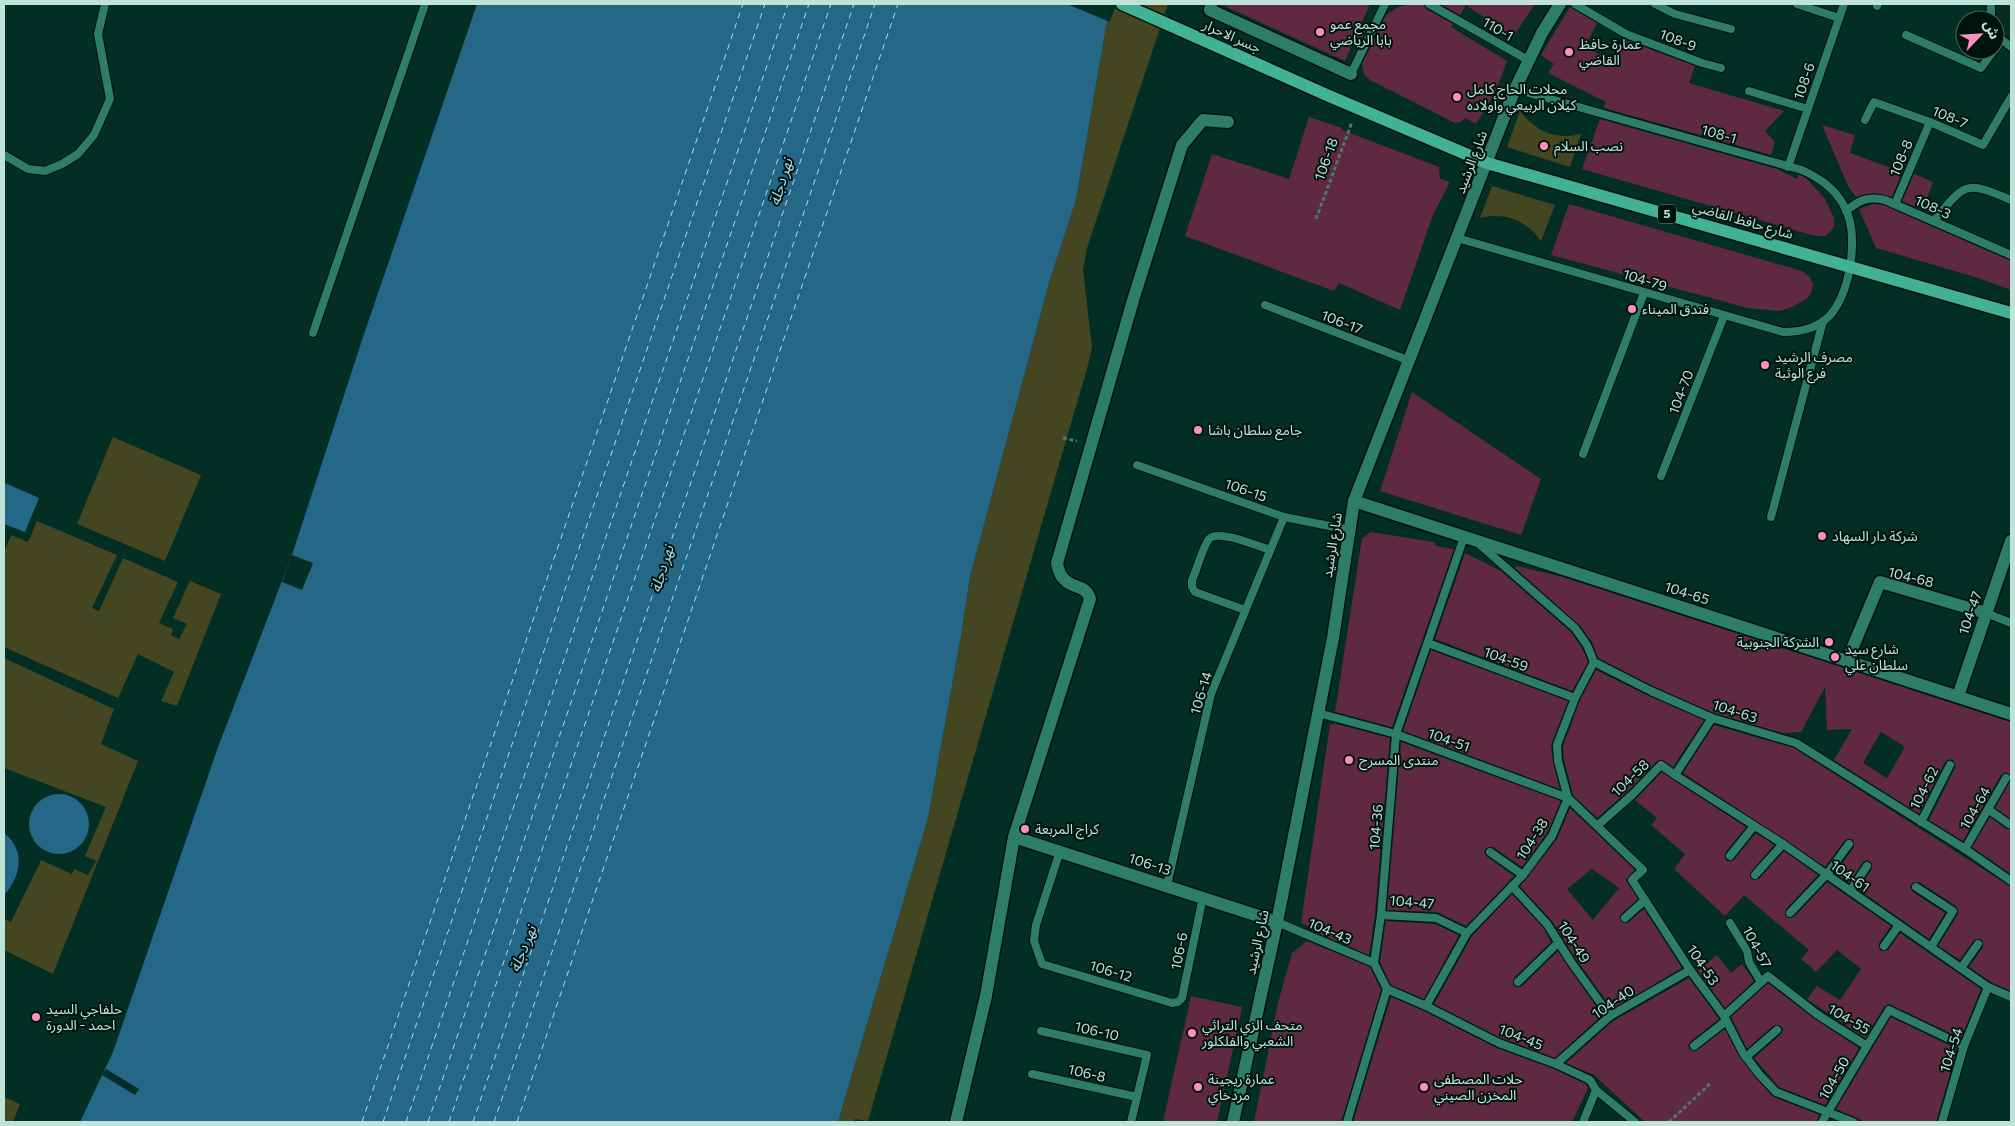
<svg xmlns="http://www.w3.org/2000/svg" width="2015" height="1126" font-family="Commissioner,'Noto Sans Arabic',sans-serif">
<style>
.green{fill:#434620}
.water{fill:#246787}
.pier{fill:#022e24}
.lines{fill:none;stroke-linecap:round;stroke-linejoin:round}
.ferry{stroke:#a7dbf9;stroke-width:1;stroke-dasharray:6 5;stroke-linecap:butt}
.building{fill:#5e2941;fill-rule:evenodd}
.lane-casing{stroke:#00140e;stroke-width:10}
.street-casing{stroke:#00140e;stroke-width:15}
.secondary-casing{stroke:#00140e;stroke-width:15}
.primary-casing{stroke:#00140e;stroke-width:15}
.path{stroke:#4d766b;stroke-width:3;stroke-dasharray:4 2.5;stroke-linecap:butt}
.lane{stroke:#2d7d68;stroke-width:8}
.street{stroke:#2d7d68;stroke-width:12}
.secondary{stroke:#2d7d68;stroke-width:12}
.primary{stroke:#41b295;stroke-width:12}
.poi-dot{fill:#fd8ebf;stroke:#00140e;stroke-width:2}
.labels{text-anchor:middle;stroke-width:4;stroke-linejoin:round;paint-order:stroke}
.shield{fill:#00140e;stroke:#86a69b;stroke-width:1}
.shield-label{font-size:12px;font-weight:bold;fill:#bfe4d7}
.poi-label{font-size:14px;fill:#bfe4d7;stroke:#00140e;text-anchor:start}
.street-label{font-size:14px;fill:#bfe4d7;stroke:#00140e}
.water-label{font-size:15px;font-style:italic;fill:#a7dbf9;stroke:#00140e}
</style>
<rect width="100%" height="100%" fill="#022e24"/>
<g class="green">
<path d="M1113 4H1168L1087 248 1083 270 1092 347 1088 365 868 1121 855 1119 854 1122H838L928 818 961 636 970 577 1049 283 1076 200 1106 27Z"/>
<path d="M1520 111C1537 132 1555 140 1581 134L1570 167 1507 147Z"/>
<path d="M1492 186 1555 205 1541 241C1526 220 1505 212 1480 218Z"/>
<path d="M113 437 201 475 165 561 77 524Z"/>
<path d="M37 521 117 555 92 608 99 611 123 558 178 582 159 623 173 629 171 635 179 639 187 624 173 618 190 581 221 594 177 706 161 701 174 672 138 654 118 698 4 647V552L11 535 28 542Z"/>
<path d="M4 658 114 709 101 744 138 761 53 974 4 950V919L11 922 41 860 72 874 74 869 88 875 96 861 85 856 106 807 4 768Z"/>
<path d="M4 1097 20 1104 13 1122H4Z"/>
</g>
<g class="water">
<path d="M477 4H1113L1106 27 1076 200 1049 283 970 577 961 636 928 818 838 1122H80L113 1052 218 747 292 555 363 337Z"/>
<path d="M5 483 39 498 25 532 4 524Z"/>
<circle cx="59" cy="824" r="30"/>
<path d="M4 833C26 850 21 877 4 895Z"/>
</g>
<g class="pier">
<path d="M1067 4H1116L1110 22Z"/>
<path d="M292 555 313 563 302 590 282 582Z"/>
<path d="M106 1069 139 1089 135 1095 102 1075Z"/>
</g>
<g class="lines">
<g class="ferry">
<path d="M362 1122 743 4"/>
<path d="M383 1122 765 4"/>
<path d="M406 1122 788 4"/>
<path d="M428 1122 809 4"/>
<path d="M449 1122 831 4"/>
<path d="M473 1122 854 4"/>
<path d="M494 1122 875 4"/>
<path d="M517 1122 898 4"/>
</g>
</g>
<g class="building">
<path d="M1220 4H1370L1357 33 1368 26 1358 46 1356 35 1345 61Z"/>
<path d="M1412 4H1423L1426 9 1453 24 1451 27 1507 61 1496 91 1476 124 1466 118 1461 122 1455 123 1370 80 1364 75 1362 64 1386 15 1398 7Z"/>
<path d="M1440 4H1535L1513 37 1466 5 1460 15Z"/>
<path d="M1570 7 1597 23 1585 47 1612 61 1623 39 1695 66 1689 83 1784 111 1765 131 1775 142 1771 155 1604 108 1606 102 1548 73 1554 64 1541 55Z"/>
<path d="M1309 117 1342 128V130L1439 167 1440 179 1450 182 1433 215 1400 310 1339 283 1334 291 1185 236 1212 154 1289 179Z"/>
<path d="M1600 119 1777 169 1797 179 1798 175H1800L1807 179 1825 199 1834 218V226L1831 231 1825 236H1815L1582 169Z"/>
<path d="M1822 125 1855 135 1850 153 1902 172 1892 197 1873 193 1856 197 1849 188Z"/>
<path d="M1914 174 1933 182 1923 210 1902 201Z"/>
<path d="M1569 204 1802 271 1810 277 1813 284 1812 291 1808 298 1790 308 1778 311 1748 308 1551 255Z"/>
<path d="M1874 204 1883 205 2011 261V290L1975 277 1876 248 1859 209Z"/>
<path d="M1412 392 1541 479 1521 535 1380 491Z"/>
<path d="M1371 532 1434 542 1436 546 1454 549 1392 727 1335 712 1362 538Z"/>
<path d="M1465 553 1501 571 1571 632 1582 648 1588 662 1572 691 1435 639Z"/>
<path d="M1516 566 1563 577 2011 722V776L2006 772 2001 775 1963 841 1929 820 1955 768 1953 760 1949 759 1945 762 1919 814 1834 760 1852 729 1827 730 1825 687 1801 732 1783 733 1714 713 1653 686 1598 658 1592 642 1579 625 1515 568ZM1881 732 1905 747 1887 778 1863 763Z"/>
<path d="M1431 650 1568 701 1551 745 1553 762 1560 789 1403 731Z"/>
<path d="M1596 670 1649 696 1704 720 1673 767 1662 760 1657 761 1628 791 1597 818 1573 795 1564 760 1563 746 1580 700Z"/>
<path d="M1333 723 1390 738 1375 914 1369 955 1317 933 1320 931 1301 923 1330 724 1333 725Z"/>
<path d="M1714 725 1794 748 2011 887V991L1991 982 1969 967 1983 947V942L1981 939 1974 940 1960 960 1938 946 1958 914 1956 906 1919 882 1912 884 1910 887 1913 892 1945 913 1929 939 1858 889 1872 869 1871 862 1867 860 1863 862 1849 883 1835 873 1854 847V842L1852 839 1845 840 1825 867 1683 773Z"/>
<path d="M1401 742 1561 801 1547 833 1522 867 1493 847 1486 848 1484 852 1486 856 1514 876 1466 926 1437 912 1387 910Z"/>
<path d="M1662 772 1746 827 1725 853V858L1727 861 1734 860 1756 833 1774 845 1751 872 1750 876 1752 879H1759L1784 851 1818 875 1786 909 1785 914 1787 917H1794L1827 882 1891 926 1879 943V948L1881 951 1888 950 1900 933 1981 989 1961 1038 1889 1004 1884 1007 1865 1038 1807 999 1817 986 1840 1000 1861 969 1837 950 1816 972 1801 959 1809 950 1744 895 1725 916 1674 869 1685 854 1651 825 1657 818 1635 800Z"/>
<path d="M2011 780V819L1995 808Z"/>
<path d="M1570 808 1635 870 1626 880 1638 899 1621 914V921L1624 923 1628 922 1644 909 1682 968 1612 1009 1576 959 1552 921 1520 886 1557 839ZM1592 869 1619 888 1593 920 1567 889Z"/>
<path d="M1990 817 2006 829H2011V874L1972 847Z"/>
<path d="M1512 894 1543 927 1551 942 1514 978V986L1517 987 1522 986 1558 951 1602 1015 1555 1058 1501 1038 1434 1004 1472 936Z"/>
<path d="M1386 921 1435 924 1459 935 1424 999 1391 985 1380 962Z"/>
<path d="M1307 941 1370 967 1381 990 1341 1122H1254L1278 1003 1292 953Z"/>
<path d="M1717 955 1731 973 1742 964 1754 981 1725 1008 1698 971Z"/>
<path d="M1689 978 1719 1019 1690 1042 1688 1046 1690 1050H1697L1725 1029 1739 1056 1772 1096 1820 1115 1816 1122H1645L1594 1075 1566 1063 1613 1021Z"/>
<path d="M1768 983 1815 1019 1859 1048 1825 1105 1779 1087 1754 1058 1781 1034 1783 1029 1781 1026H1773L1747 1049 1731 1017Z"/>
<path d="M1191 996 1242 1007 1217 1122H1163Z"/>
<path d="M1391 997 1424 1011 1497 1048 1554 1069 1586 1084 1588 1088 1572 1122H1353Z"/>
<path d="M1891 1017 1957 1049 1936 1122H1866L1836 1109Z"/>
</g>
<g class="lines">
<defs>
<g id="lane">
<path d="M1429 4 1528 60"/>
<path d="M1575 4 1626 34 1702 63 1721 68"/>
<path d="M1655 4 1675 14 1731 29"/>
<path d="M1797 4 1839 18"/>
<path d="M1877 6 1878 4"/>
<path d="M1991 20V4"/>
<path d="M1995 34 2011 47"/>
<path d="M1906 35 1981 68 1994 50"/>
<path d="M1351 74 1385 4"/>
<path d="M1749 91 1808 109"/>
<path d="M1865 120 1874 102 1930 122 1983 145 2011 97"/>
<path d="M4 155 28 169 45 171 62 164 78 154 94 135 110 99 98 34 105 4"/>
<path d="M1788 167 1844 4"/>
<path d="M1895 204 1930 122"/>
<path d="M1846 211C1859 200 1868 196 1885 200L2011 255"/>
<path d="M1934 221C1965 183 1965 180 2011 200"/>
<path d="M1457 238 1783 332C1801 332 1820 328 1832 313 1851 288 1860 232 1843 204 1833 187 1819 178 1802 170L1515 89"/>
<path d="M1265 305 1410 361"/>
<path d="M313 333 425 4"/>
<path d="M1583 454 1644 293"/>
<path d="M1137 465 1284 517 1350 530"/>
<path d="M1661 476 1724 316"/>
<path d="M1771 517 1823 321"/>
<path d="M1479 544 1575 628 1587 645 1594 662 1651 691 1712 718 1796 743 1965 849 2011 881"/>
<path d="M1245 610 1195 592 1192 587V580C1196 572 1204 544 1209 539 1218 529 1258 546 1270 550"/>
<path d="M1986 613 2011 623"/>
<path d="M1428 643 1575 698"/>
<path d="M1318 713 1396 734 1568 798 1643 870 1632 880 1690 970 1724 1016 1743 1053 1759 1074 1776 1092 1853 1122"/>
<path d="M1675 775 1783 844 1988 987 2011 997"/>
<path d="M1989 810 2009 824"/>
<path d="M1921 822 1950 765"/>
<path d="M1598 825 1632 795 1661 765 1675 775 1712 718"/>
<path d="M1965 849 2006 778"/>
<path d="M1060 851 1036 925 1034 941 1042 964 1172 1003 1178 1002 1182 998 1203 897"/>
<path d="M1490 852 1523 875"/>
<path d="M1730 856 1754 826"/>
<path d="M1755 875 1783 844"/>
<path d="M1167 885 1211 694 1284 517"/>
<path d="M1512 886 1547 924 1571 962 1610 1016"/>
<path d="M1916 887 1953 911 1931 947"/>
<path d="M1850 891 1867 866"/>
<path d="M1790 913 1827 874 1849 844"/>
<path d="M1381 915 1436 918 1467 933"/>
<path d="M1625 918 1645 900"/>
<path d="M1277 922 1374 963"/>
<path d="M1730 923 1747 951 1749 962 1761 982"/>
<path d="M1884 946 1899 925"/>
<path d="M1961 968 1978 944"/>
<path d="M1518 982 1559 942"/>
<path d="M1387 989 1426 1006 1499 1043 1556 1064 1590 1080 1596 1090 1635 1122"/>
<path d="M1426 1006 1467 933 1523 875 1552 836 1568 798 1558 761 1557 745 1575 698 1594 662"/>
<path d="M1724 1016 1768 976 1818 1015 1867 1046 1889 1010 1964 1046"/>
<path d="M1041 1031 1147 1055 1131 1122"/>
<path d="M1694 1046 1726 1021"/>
<path d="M1746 1057 1777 1030"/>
<path d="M1556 1064 1610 1016 1690 970"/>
<path d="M1032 1074 1137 1097"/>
<path d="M1347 1122 1387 989 1374 963 1381 915 1396 734 1464 537"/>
<path d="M1583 1122 1596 1090"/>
<path d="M1822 1122 1867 1046"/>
<path d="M1942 1122 1964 1046 1988 987"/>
</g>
<g id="street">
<path d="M1211 4 1210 10 1351 74"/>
<path d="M1354 501 2011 714"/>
<path d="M1847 661 1880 582 1986 613"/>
<path d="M1958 696 2011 541"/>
<path d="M1014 837 1277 922"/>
<path d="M956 1122 986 996 1014 837 1090 599C1086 585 1076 589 1066 581 1060 577 1058 569 1057 563L1134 297 1182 145 1203 120 1228 122"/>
</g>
<path id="secondary" d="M1233 1122 1277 922 1333 638 1354 501 1515 89 1542 33 1560 4"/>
<path id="primary" d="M1122 4 1329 96 1487 163 2011 313"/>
</defs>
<use href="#lane" class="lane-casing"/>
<use href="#street" class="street-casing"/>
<use href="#secondary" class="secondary-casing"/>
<use href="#primary" class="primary-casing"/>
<g class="path">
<path d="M1316 219 1352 122"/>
<path d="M1063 438 1077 441"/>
<path d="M1669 1122 1712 1082"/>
</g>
<use href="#lane" class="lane"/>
<use href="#street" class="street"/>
<use href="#secondary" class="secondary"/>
<use href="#primary" class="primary"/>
</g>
<g class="poi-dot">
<circle cx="1320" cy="32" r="5"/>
<circle cx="1569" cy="52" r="5"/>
<circle cx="1457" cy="97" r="5"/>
<circle cx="1544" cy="146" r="5"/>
<circle cx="1632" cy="309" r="5"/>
<circle cx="1765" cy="365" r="5"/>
<circle cx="1198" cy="430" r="5"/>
<circle cx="1822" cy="536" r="5"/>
<circle cx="1829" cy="642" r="5"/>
<circle cx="1835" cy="657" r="5"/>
<circle cx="1349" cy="760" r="5"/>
<circle cx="1025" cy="829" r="5"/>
<circle cx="36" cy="1017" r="5"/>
<circle cx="1192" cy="1033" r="5"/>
<circle cx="1198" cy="1087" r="5"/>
<circle cx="1424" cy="1087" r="5"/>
</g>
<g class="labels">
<rect class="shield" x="1658" y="204.5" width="18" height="19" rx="4"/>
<g class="shield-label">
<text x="1667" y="218">5</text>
</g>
<g class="poi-label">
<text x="1330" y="29">مجمع عمو<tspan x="1330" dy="16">بابا الرياضي</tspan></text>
<text x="1579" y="49">عمارة حافظ<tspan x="1579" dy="16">القاضي</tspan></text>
<text x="1467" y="94">محلات الحاج كامل<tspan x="1467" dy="16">كيلان الربيعي وأولاده</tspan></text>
<text x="1554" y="151">نصب السلام</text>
<text x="1642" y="314">فندق الميناء</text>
<text x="1775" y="362">مصرف الرشيد<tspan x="1775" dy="16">فرع الوثبة</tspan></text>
<text x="1208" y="435">جامع سلطان باشا</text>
<text x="1832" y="541">شركة دار السهاد</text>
<text x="1819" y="647" text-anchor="end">الشركة الجنوبية</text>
<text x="1845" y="654">شارع سيد<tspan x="1845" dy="16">سلطان علي</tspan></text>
<text x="1359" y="765">منتدى المسرح</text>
<text x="1035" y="834">كراج المربعة</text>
<text x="46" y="1014">حلفاجي السيد<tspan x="46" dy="16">احمد - الدورة</tspan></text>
<text x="1202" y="1030">متحف الزي التراثي<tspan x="1202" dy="16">الشعبي والفلكلور</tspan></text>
<text x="1208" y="1084">عمارة ريجينة<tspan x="1208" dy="16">مردخاي</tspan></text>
<text x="1434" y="1084">حلات المصطفى<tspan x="1434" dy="16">المخزن الصيني</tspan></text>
</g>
<g class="street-label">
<text transform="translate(1498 29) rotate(30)" y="5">110-1</text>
<text transform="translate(1232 36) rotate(24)" y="5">جسر الاحرار</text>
<text transform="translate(1678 40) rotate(21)" y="5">108-9</text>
<text transform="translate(1804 81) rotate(-71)" y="5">108-6</text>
<text transform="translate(1950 117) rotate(23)" y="5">108-7</text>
<text transform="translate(1719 134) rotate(16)" y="5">108-1</text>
<text transform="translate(1901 158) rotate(-67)" y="5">108-8</text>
<text transform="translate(1326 159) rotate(-70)" y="5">106-18</text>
<text transform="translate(1471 162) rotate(-69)" y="5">شارع الرشيد</text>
<text transform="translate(1933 207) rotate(24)" y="5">108-3</text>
<text transform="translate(1743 220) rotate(16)" y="5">شارع حافظ القاضي</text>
<text transform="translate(1645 280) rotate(17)" y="5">104-79</text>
<text transform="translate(1342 322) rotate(21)" y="5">106-17</text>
<text transform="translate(1681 392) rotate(-69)" y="5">104-70</text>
<text transform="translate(1246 490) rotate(19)" y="5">106-15</text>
<text transform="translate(1332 545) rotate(-81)" y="5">شارع الرشيد</text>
<text transform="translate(1911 577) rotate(14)" y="5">104-68</text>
<text transform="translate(1687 593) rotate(18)" y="5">104-65</text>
<text transform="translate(1970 613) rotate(-71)" y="5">104-47</text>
<text transform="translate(1506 659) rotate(20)" y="5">104-59</text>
<text transform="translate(1201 693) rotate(-73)" y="5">106-14</text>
<text transform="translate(1735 711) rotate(18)" y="5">104-63</text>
<text transform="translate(1449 740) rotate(20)" y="5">104-51</text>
<text transform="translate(1630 778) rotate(-44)" y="5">104-58</text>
<text transform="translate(1924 788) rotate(-63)" y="5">104-62</text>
<text transform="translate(1975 808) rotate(-60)" y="5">104-64</text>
<text transform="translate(1376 827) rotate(-85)" y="5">104-36</text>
<text transform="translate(1532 839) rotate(-57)" y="5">104-38</text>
<text transform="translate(1150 864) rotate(18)" y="5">106-13</text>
<text transform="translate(1850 876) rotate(35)" y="5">104-61</text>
<text transform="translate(1412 902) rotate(5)" y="5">104-47</text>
<text transform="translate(1330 931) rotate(23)" y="5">104-43</text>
<text transform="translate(1257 942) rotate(-78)" y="5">شارع الرشيد</text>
<text transform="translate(1574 942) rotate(57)" y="5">104-49</text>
<text transform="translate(1757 947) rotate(62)" y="5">104-57</text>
<text transform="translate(1179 951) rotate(-79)" y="5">106-6</text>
<text transform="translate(1703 965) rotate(56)" y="5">104-53</text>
<text transform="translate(1111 971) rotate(17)" y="5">106-12</text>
<text transform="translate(1613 1002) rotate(-34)" y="5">104-40</text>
<text transform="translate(1849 1019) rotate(30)" y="5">104-55</text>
<text transform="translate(1097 1031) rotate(13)" y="5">106-10</text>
<text transform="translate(1521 1037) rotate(22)" y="5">104-45</text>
<text transform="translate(1951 1050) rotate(-72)" y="5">104-54</text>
<text transform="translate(1087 1073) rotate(13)" y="5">106-8</text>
<text transform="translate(1834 1078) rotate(-60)" y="5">104-50</text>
</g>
<g class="water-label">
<text transform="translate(781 182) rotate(-73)" y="5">نهر دجلة</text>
<text transform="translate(662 569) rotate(-73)" y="5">نهر دجلة</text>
<text transform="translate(523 949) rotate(-68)" y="5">نهر دجلة</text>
</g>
</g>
<rect width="2015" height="1126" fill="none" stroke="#bfe4d7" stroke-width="10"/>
<g transform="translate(1980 35) rotate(65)"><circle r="24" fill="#00140e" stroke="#4c675e"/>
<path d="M0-4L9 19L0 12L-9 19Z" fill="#fd8ebf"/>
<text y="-8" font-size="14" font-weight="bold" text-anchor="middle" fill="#bfe4d7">ش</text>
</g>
</svg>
